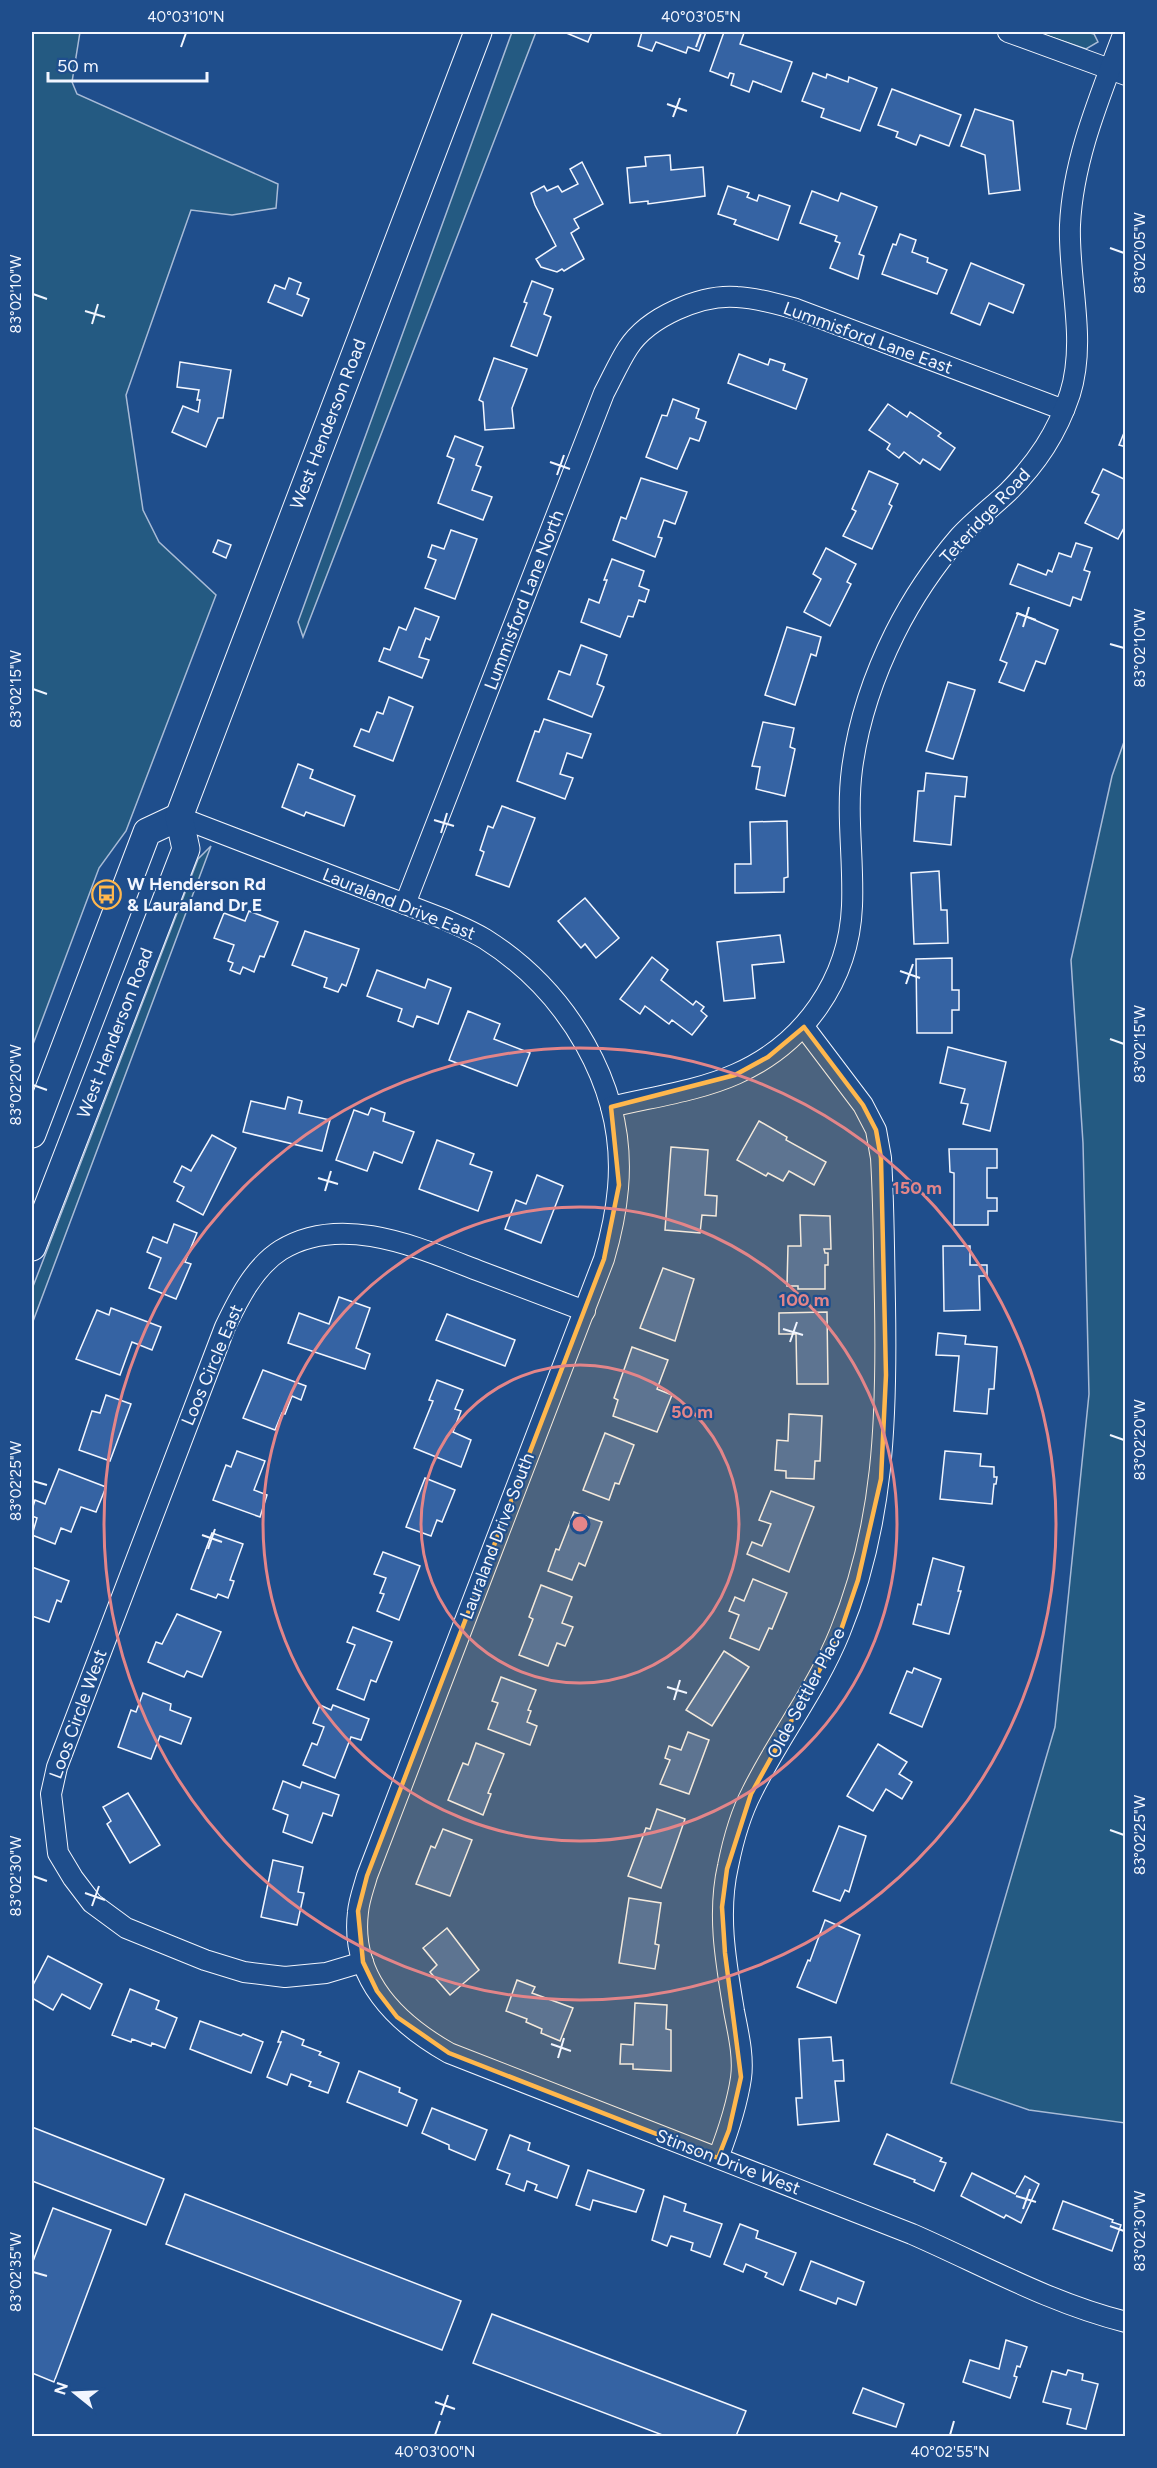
<svg xmlns="http://www.w3.org/2000/svg" width="1157" height="2468" font-family="Figtree,sans-serif">
<style>
.green{fill:#245a82;stroke:#a8bbd7;stroke-width:1.5}
.building{fill:#3563a3;stroke:#f2f6ff;stroke-width:1.5}
.lines{fill:none;stroke-linecap:round;stroke-linejoin:round}
.street-casing{stroke:#f2f6ff;stroke-width:22}
.secondary-casing{stroke:#f2f6ff;stroke-width:29}
.street{stroke:#1f4e8c;stroke-width:20}
.secondary{stroke:#1f4e8c;stroke-width:27}
.marked{fill:#ffb74d;fill-opacity:0.2;stroke:#ffb74d;stroke-width:4.5;stroke-linejoin:round}
.ticks{fill:none;stroke:#f2f6ff;stroke-width:2}
.ring{fill:none;stroke:#e38589;stroke-width:3}
.labels{text-anchor:middle;stroke-width:4.5;stroke-linejoin:round;paint-order:stroke}
.street-label{font-size:18px;fill:#f2f6ff;stroke:#1f4e8c}
.poi-label{font-size:18px;font-weight:bold;fill:#f2f6ff;stroke:#1f4e8c;text-anchor:start}
.centre{fill:#e38589;stroke:#1f4e8c;stroke-width:3}
.ring-label{font-size:18px;text-anchor:middle;font-weight:bold;fill:#e38589;stroke:#1f4e8c;stroke-width:4.5;stroke-linejoin:round;paint-order:stroke}
.neatline{fill:none;stroke:#f2f6ff;stroke-width:2}
.ticks-label{font-size:15px;text-anchor:middle;fill:#f2f6ff}
</style>
<rect width="100%" height="100%" fill="#1f4e8c"/>
<g class="green">
<path d="M32 32H80L72 82 77 94 278 184 276 208 232 215 191 210 126 395 143 510 159 542 216 595 126 831 99 868 32 1047Z"/>
<path d="M512 32H536L303 637 298 622Z"/>
<path d="M1036 32H1086L1094 34 1098 42 1086 49Z"/>
<path d="M1125 739V2123L1029 2110 951 2083 1055 1727 1089 1394 1083 1143 1071 960 1112 776Z"/>
<path d="M211 846 32 1324V1289L198 859Z"/>
</g>
<g class="building">
<path d="M564 32H592L588 42Z"/>
<path d="M642 32H706L699 51 688 47 686 53 656 42 652 51 638 46Z"/>
<path d="M724 32 744 33 740 44 792 62 781 92 753 81 749 92 731 85 734 74 730 73 728 78 710 71Z"/>
<path d="M813 73 826 78 827 74 848 82 849 77 877 88 860 131 821 117 824 109 802 101Z"/>
<path d="M892 89 961 115 949 146 920 135 916 145 896 137 898 132 878 125Z"/>
<path d="M975 109 1013 121 1020 190 989 194 985 155 961 146Z"/>
<path d="M670 155 671 170 703 167 705 196 648 204V201L630 203 627 168 646 166 645 157Z"/>
<path d="M582 162 603 204 574 219 579 228 571 233 584 259 564 271 562 269 557 272 541 267 536 259 556 246 535 205 531 193 544 186 547 191 558 186 562 192 578 184 570 169Z"/>
<path d="M728 186 749 193 747 197 757 201 759 195 790 206 778 240 734 224 736 220 718 214Z"/>
<path d="M812 191 838 201 841 193 877 207 859 254 864 256 858 279 830 268 840 243 835 241 837 236 800 223Z"/>
<path d="M900 234 916 240 912 252 928 258 927 262 947 270 937 294 882 274 893 244 896 245Z"/>
<path d="M971 263 1024 285 1013 313 989 303 980 325 951 313Z"/>
<path d="M289 278 301 283 297 294 309 299 302 316 268 302 275 285 285 289Z"/>
<path d="M532 281 553 289 544 314 551 317 537 356 511 346 527 303 524 302Z"/>
<path d="M739 354 768 365 770 359 785 364 783 370 807 379 796 409 728 383Z"/>
<path d="M494 358 527 369 512 408 514 428 485 430 483 402 479 400Z"/>
<path d="M180 362 231 370 223 418H218L206 447 172 432 183 406 198 412 200 400H197L199 390 177 387Z"/>
<path d="M673 399 699 409 696 418 706 422 699 441 690 438 677 469 646 457 662 415 667 416Z"/>
<path d="M888 404 907 417 910 412 941 433 938 436 955 448 940 470 923 459 920 464 904 452 899 458 887 449 890 444 869 430Z"/>
<path d="M1126 428V447L1119 445Z"/>
<path d="M455 436 483 447 476 465 481 467 472 490 492 497 483 520 438 503 454 459 447 456Z"/>
<path d="M1103 469 1126 480V524L1118 539 1085 523 1099 495 1092 492Z"/>
<path d="M869 471 898 484 889 504 892 506 872 549 843 536 856 511 852 509Z"/>
<path d="M641 478 687 492 675 524 664 520 658 537 662 538 655 557 613 540 621 517 626 519Z"/>
<path d="M451 530 477 539 455 599 425 588 436 560 428 557 432 545 444 549Z"/>
<path d="M218 540 231 545 226 558 213 552Z"/>
<path d="M1076 543 1092 548 1084 570 1090 572 1081 600 1073 597 1070 606 1010 584 1018 564 1046 575 1048 570 1052 572 1059 553 1071 557Z"/>
<path d="M826 548 856 564 847 582 851 584 830 626 804 612 821 579 813 574Z"/>
<path d="M612 559 644 571 639 586 649 590 645 602 639 600 633 617 628 616 620 637 581 622 589 599 599 603 607 580H604Z"/>
<path d="M415 608 439 617 430 640 426 638 419 657 429 660 422 678 379 661 384 648 390 650 399 627 406 630Z"/>
<path d="M1018 613 1058 630 1045 664 1036 661 1024 691 999 682 1007 663 1000 660Z"/>
<path d="M787 627 821 637 816 656 811 654 795 705 765 695Z"/>
<path d="M581 645 607 655 597 684 604 687 592 717 548 699 559 671 570 675Z"/>
<path d="M948 682 975 690 953 759 926 751Z"/>
<path d="M389 697 413 707 393 761 354 746 361 729 369 732 377 712 383 714Z"/>
<path d="M544 719 591 734 582 758 567 753 560 774 573 778 565 799 517 781 535 731 539 732Z"/>
<path d="M763 722 794 728 790 747 795 749 785 796 756 789 760 767 752 766Z"/>
<path d="M298 764 313 770 310 778 355 796 344 826 306 812 304 816 282 807Z"/>
<path d="M926 773 967 777 965 797 955 796 951 845 914 841 918 791H924Z"/>
<path d="M502 806 535 818 509 887 476 875 484 852 480 850 488 826 493 828Z"/>
<path d="M787 821 788 877 784 878V892L735 893V864H751L750 822Z"/>
<path d="M939 871 941 910H947L948 943 914 944 911 873Z"/>
<path d="M585 898 619 938 596 958 585 944 581 948 558 921Z"/>
<path d="M249 911 278 922 264 957 260 956 254 972 243 967 240 974 230 970 233 963 228 961 234 945 214 938 224 913 245 921Z"/>
<path d="M305 931 359 949 346 986 342 984 338 992 324 987 327 978 292 965Z"/>
<path d="M780 935 784 962 752 965 755 998 724 1001 717 942Z"/>
<path d="M652 957 668 970 661 980 693 1005 696 1001 704 1007 701 1011 707 1016 692 1035 672 1020 669 1024 645 1006 640 1014 620 999Z"/>
<path d="M952 958V990H959V1010H952V1033H917L916 959Z"/>
<path d="M377 970 425 988 428 979 451 988 438 1024 417 1016 413 1027 398 1021 402 1009 367 996Z"/>
<path d="M468 1011 500 1024 494 1039 530 1053 517 1086 449 1060Z"/>
<path d="M948 1047 1006 1062 990 1131 963 1124 968 1104 961 1103 965 1089 940 1083Z"/>
<path d="M288 1097 302 1101 299 1113 330 1120 322 1151 243 1132 251 1101 285 1109Z"/>
<path d="M371 1108 385 1113 383 1121 414 1132 402 1163 374 1152 367 1171 336 1160 354 1110 368 1115Z"/>
<path d="M759 1121 787 1137 786 1140 826 1162 814 1185 789 1171 783 1181 768 1173 766 1176 737 1160Z"/>
<path d="M212 1135 236 1148 203 1215 177 1201 184 1187 174 1182 182 1166 191 1171Z"/>
<path d="M437 1140 474 1154 470 1164 492 1172 478 1211 419 1189Z"/>
<path d="M671 1147 708 1150 705 1195 717 1196 716 1216 702 1215 700 1233 665 1230Z"/>
<path d="M949 1149H997V1168H987V1198H997V1211H988V1225H954V1173L950 1172Z"/>
<path d="M537 1175 563 1186 541 1243 505 1229 516 1200 526 1204Z"/>
<path d="M800 1215 830 1216 831 1249H824L825 1253H828V1265H825V1289H798V1286H787L788 1246H801Z"/>
<path d="M174 1224 197 1233 185 1262 191 1264 176 1299 149 1288 161 1258 147 1252 153 1237 167 1243Z"/>
<path d="M943 1246H970V1265H987V1276H979L980 1310 944 1311Z"/>
<path d="M663 1268 694 1279 675 1341 640 1328Z"/>
<path d="M339 1297 370 1308 356 1348 370 1354 365 1369 288 1343 299 1313 329 1324Z"/>
<path d="M111 1308 161 1327 152 1350 132 1342 120 1375 76 1359 97 1310 109 1315Z"/>
<path d="M827 1312 828 1384H797L796 1334H779V1313Z"/>
<path d="M447 1314 515 1340 505 1366 436 1340Z"/>
<path d="M938 1333 966 1336 965 1344 997 1347 994 1389H989L987 1414 954 1411 959 1356 936 1355Z"/>
<path d="M632 1347 668 1360 657 1389 672 1395 657 1432 613 1416 618 1400 614 1398Z"/>
<path d="M263 1370 306 1386 301 1400 292 1396 285 1414 282 1413 275 1430 243 1418Z"/>
<path d="M437 1380 463 1390 455 1409 461 1411 453 1432 471 1440 461 1467 414 1448 433 1401 429 1400Z"/>
<path d="M106 1395 131 1404 110 1461 79 1450 92 1411 100 1413Z"/>
<path d="M789 1414 822 1416 820 1461H815L814 1479 786 1478V1471L775 1470 777 1440 788 1441Z"/>
<path d="M605 1433 634 1445 619 1484 615 1483 609 1500 583 1490Z"/>
<path d="M237 1451 265 1461 254 1490 267 1495 260 1517 213 1500 226 1465 231 1467Z"/>
<path d="M945 1451 981 1454 980 1466 994 1467V1477H997L996 1484H994L992 1504 940 1499Z"/>
<path d="M59 1469 106 1487 96 1512 81 1507 71 1532 61 1528 55 1544 32 1535 37 1518 32 1516V1510L35 1500 45 1504Z"/>
<path d="M425 1478 455 1490 442 1522 437 1520 431 1536 406 1527Z"/>
<path d="M771 1491 814 1507 789 1572 747 1554 752 1542 762 1546 771 1524 759 1520Z"/>
<path d="M574 1512 602 1522 585 1566 579 1563 572 1580 548 1571 556 1549 559 1550Z"/>
<path d="M212 1533 243 1544 230 1580 234 1581 228 1598 218 1594 216 1598 191 1589Z"/>
<path d="M383 1552 420 1566 399 1620 377 1611 384 1594 380 1593 386 1578 374 1574Z"/>
<path d="M933 1558 964 1567 958 1591H961L949 1634 913 1624 918 1604 921 1605Z"/>
<path d="M32 1567 69 1581 61 1602 57 1600 49 1622 32 1616Z"/>
<path d="M753 1579 787 1593 772 1629 769 1628 759 1650 730 1638 739 1615 729 1611 735 1597 744 1601Z"/>
<path d="M541 1585 572 1597 562 1623 573 1627 565 1646 557 1643 548 1666 519 1655 533 1619 529 1617Z"/>
<path d="M177 1614 221 1632 202 1677 187 1671 184 1677 148 1662 156 1642 162 1644Z"/>
<path d="M353 1627 392 1642 376 1682 371 1680 364 1700 337 1689 355 1645 347 1642Z"/>
<path d="M724 1651 749 1667 712 1726 686 1710Z"/>
<path d="M914 1668 941 1679 922 1727 890 1713 907 1671 912 1673Z"/>
<path d="M501 1677 536 1690 528 1710 531 1711 527 1722 537 1726 530 1745 488 1729 498 1703 492 1701Z"/>
<path d="M143 1693 171 1704 170 1710 191 1718 181 1744 160 1736 151 1759 118 1747 131 1710 136 1712Z"/>
<path d="M320 1705 331 1710 333 1705 369 1719 361 1740 351 1737 335 1778 303 1765 312 1743 317 1745 324 1727 313 1723Z"/>
<path d="M688 1732 709 1740 689 1794 660 1784 670 1760 665 1758 669 1746 681 1750Z"/>
<path d="M476 1743 504 1754 488 1793 491 1794 483 1815 448 1800 463 1763 468 1765Z"/>
<path d="M878 1744 907 1762 899 1774 912 1782 902 1799 886 1789 873 1811 847 1796Z"/>
<path d="M283 1781 300 1788 302 1782 339 1795 332 1816 323 1813 312 1843 283 1832 288 1815 273 1809Z"/>
<path d="M128 1793 160 1845 130 1863 107 1824 111 1821 103 1807Z"/>
<path d="M657 1809 685 1819 661 1888 628 1876 646 1828 650 1829Z"/>
<path d="M839 1826 866 1836 849 1892 845 1890 840 1901 813 1891Z"/>
<path d="M443 1829 472 1840 450 1896 416 1884 431 1846 435 1848Z"/>
<path d="M273 1860 303 1867 298 1892 304 1893 297 1925 261 1917Z"/>
<path d="M629 1898 661 1903 655 1944 659 1945 655 1969 619 1963Z"/>
<path d="M825 1920 860 1935 836 2003 797 1987 808 1960 810 1961Z"/>
<path d="M447 1928 479 1970 450 1995 430 1972 437 1965 423 1948Z"/>
<path d="M48 1956 102 1984 90 2009 62 1994 53 2010 32 1998V1987Z"/>
<path d="M517 1980 535 1987 532 1993 573 2008 560 2041 541 2033 542 2029 526 2022 527 2019 506 2011Z"/>
<path d="M130 1989 159 2001 156 2009 177 2018 165 2048 152 2043 151 2046 132 2039 131 2042 112 2035Z"/>
<path d="M635 2003 667 2005 666 2029 671 2030V2071L633 2069V2064H620L621 2044 633 2045Z"/>
<path d="M200 2021 241 2036 243 2034 263 2042 251 2073 190 2049Z"/>
<path d="M282 2031 304 2040 302 2045 321 2052 319 2055 339 2063 328 2093 309 2086 311 2082 291 2074 287 2085 267 2077 281 2042H278Z"/>
<path d="M831 2037 833 2061 843 2060 844 2081H835L839 2121 798 2125 796 2098H802L799 2039Z"/>
<path d="M359 2071 400 2088 399 2092 417 2100 407 2126 347 2102Z"/>
<path d="M432 2108 487 2130 475 2160 449 2149V2145L422 2133Z"/>
<path d="M32 2127 164 2179 146 2225 32 2181Z"/>
<path d="M887 2134 942 2158 940 2161 946 2163 934 2191 914 2182 915 2180 874 2164Z"/>
<path d="M510 2135 530 2143 528 2150 569 2166 557 2198 535 2190 537 2185 527 2181 524 2191 506 2184 510 2174 497 2169Z"/>
<path d="M588 2170 644 2190 636 2212 593 2200 590 2210 576 2205Z"/>
<path d="M972 2173 1015 2194 1025 2176 1039 2184 1021 2223 1006 2215 1004 2218 961 2196Z"/>
<path d="M185 2194 461 2301 442 2350 166 2244Z"/>
<path d="M664 2196 686 2204 684 2211 722 2224 710 2257 691 2250 693 2243 671 2236 667 2246 652 2240Z"/>
<path d="M1063 2201 1113 2220 1112 2222 1121 2225 1112 2251 1053 2229Z"/>
<path d="M53 2208 111 2230 54 2382 32 2373V2264Z"/>
<path d="M740 2224 758 2231 756 2238 796 2253 783 2285 765 2277 767 2273 746 2264 743 2272 724 2264Z"/>
<path d="M811 2261 864 2282 856 2305 838 2298 836 2304 800 2290Z"/>
<path d="M492 2314 746 2411 736 2436H665L473 2363Z"/>
<path d="M1006 2340 1027 2347 1020 2367 1017 2366 1014 2376 1017 2377 1010 2398 963 2382 970 2360 999 2369Z"/>
<path d="M1068 2370 1083 2374 1082 2380 1098 2384 1086 2429 1067 2424 1071 2409 1043 2402 1052 2371 1066 2375Z"/>
<path d="M863 2388 904 2404 896 2427 853 2413Z"/>
</g>
<g class="lines">
<defs>
<g id="street">
<path d="M1008 32 1126 75"/>
<path d="M179 817 444 919C457 925 472 931 485 939 567 991 627 1087 618 1188 616 1212 611 1235 604 1259L367 1876C364 1887 359 1900 358 1912 350 1978 396 2023 449 2053L912 2234C983 2265 1050 2303 1126 2322"/>
<path d="M405 904 604 393C612 378 619 362 628 348 648 317 701 294 737 297 758 298 777 304 796 309L1064 410"/>
<path d="M611 1107C652 1097 698 1091 736 1074 804 1044 849 980 852 906 854 860 846 815 852 769 858 723 874 675 895 633 912 599 935 565 960 536 975 520 992 507 1008 492 1037 463 1057 433 1070 394 1087 339 1068 281 1070 225 1073 158 1101 94 1124 32"/>
<path d="M363 1962 326 1973 285 1977 244 1972 205 1960 126 1928 92 1903 73 1878 58 1853 51 1794 57 1767 225 1327C238 1300 254 1267 281 1250 343 1212 421 1249 482 1272 516 1285 550 1298 585 1311"/>
<path d="M718 2158C728 2132 737 2105 741 2078 744 2056 738 2032 734 2011 726 1963 717 1914 728 1866 733 1841 740 1815 752 1792 779 1737 817 1689 840 1632 884 1525 887 1418 885 1304 884 1256 884 1207 881 1158L876 1130 863 1105 804 1027"/>
</g>
<g id="secondary">
<path d="M32 1134 147 832 179 817"/>
<path d="M32 1247 186 849 179 817 478 32"/>
</g>
</defs>
<use href="#street" class="street-casing"/>
<use href="#secondary" class="secondary-casing"/>
<use href="#street" class="street"/>
<use href="#secondary" class="secondary"/>
</g>
<path class="marked" d="M804 1027 863 1105 876 1130 881 1158 886 1375 881 1479 858 1580 840 1633 751 1794 727 1869 722 1907 725 1953 741 2077 729 2130 718 2158 449 2053 397 2017 377 1991 363 1962 358 1911 367 1876 604 1259 619 1185 611 1107 735 1075 768 1057Z"/>
<path class="ticks" d="M181 47 186 33M696 47 701 33M667 104 687 111M673 117 680 98M1110 248 1124 253M33 294 47 299M85 311 105 317M92 324 98 304M550 462 570 469M557 475 564 455M1016 613 1036 620M1023 627 1029 607M1110 644 1124 648M33 689 47 694M434 820 454 826M441 833 447 813M900 971 920 978M906 984 913 964M1110 1039 1124 1044M33 1085 47 1090M318 1178 338 1184M325 1191 331 1171M783 1329 803 1335M790 1342 797 1322M1110 1435 1124 1440M33 1481 47 1485M202 1535 222 1542M208 1549 215 1529M667 1687 687 1693M674 1700 680 1680M1110 1830 1124 1835M33 1876 47 1881M85 1893 105 1900M92 1906 99 1886M551 2044 571 2051M558 2058 564 2038M1016 2196 1036 2202M1023 2209 1030 2189M1110 2226 1124 2231M33 2272 47 2276M435 2402 455 2409M441 2415 448 2395M435 2435 440 2421M950 2435 954 2421"/>
<g class="ring">
<circle cx="580" cy="1524" r="159"/>
<circle cx="580" cy="1524" r="317"/>
<circle cx="580" cy="1524" r="476"/>
</g>
<defs>
<symbol id="bus-ring" viewBox="-11 -11 22 22"><circle r="9.5" fill="#1f4e8c" stroke="#ffb74d" stroke-width="1.5"/><path d="M-5-6H5V4H4V6H2V4H-2V6H-4V4H-5ZM-3.5-4V0h7V-4ZM-3.5 1.2v1.5H-2V1.2ZM2 1.2v1.5H3.5V1.2Z" fill="#ffb74d"/></symbol>
</defs>
<g fill-rule="evenodd">
<use href="#bus-ring" x="90" y="878" width="33" height="33"/>
</g>
<g class="labels">
<g class="street-label">
<text transform="translate(868 338) rotate(20)" y="6">Lummisford Lane East</text>
<text transform="translate(328 424) rotate(-69)" y="6">West Henderson Road</text>
<text transform="translate(985 516) rotate(-47)" y="6">Teteridge Road</text>
<text transform="translate(524 600) rotate(-69)" y="6">Lummisford Lane North</text>
<text transform="translate(399 904) rotate(22)" y="6">Lauraland Drive East</text>
<text transform="translate(115 1033) rotate(-69)" y="6">West Henderson Road</text>
<text transform="translate(212 1365) rotate(-67)" y="6">Loos Circle East</text>
<text transform="translate(497 1536) rotate(-69)" y="6">Lauraland Drive South</text>
<text transform="translate(806 1693) rotate(-62)" y="6">Olde Settler Place</text>
<text transform="translate(78 1714) rotate(-70)" y="6">Loos Circle West</text>
<text transform="translate(728 2162) rotate(21)" y="6">Stinson Drive West</text>
</g>
<g class="poi-label">
<text x="127" y="890">W Henderson Rd<tspan x="127" dy="21">&amp; Lauraland Dr E</tspan></text>
</g>
</g>
<circle cx="580" cy="1524" r="9" class="centre"/>
<g class="ring-label">
<text x="917" y="1194">150 m</text>
<text x="804" y="1306">100 m</text>
<text x="692" y="1418">50 m</text>
</g>
<rect width="1157" height="2468" fill="none" stroke="#1f4e8c" stroke-width="66"/>
<g transform="translate(75 2393) rotate(288)" stroke="#1f4e8c" stroke-width="4.5" paint-order="stroke">
<path d="M0-4.5L10 22L0 15L-10 22Z" fill="#f2f6ff"/>
<text y="-9" font-size="16" font-weight="bold" text-anchor="middle" fill="#f2f6ff">N</text>
</g>
<path d="M48 72v9h159v-9" fill="none" stroke="#f2f6ff" stroke-width="3"/>
<text x="57" y="72" font-size="18" fill="#f2f6ff" stroke="#1f4e8c" stroke-width="4.5" paint-order="stroke">50 m</text>
<rect x="33" y="33" width="1091" height="2402" class="neatline"/>
<g class="ticks-label">
<text x="186" y="22">40°03'10"N</text>
<text x="701" y="22">40°03'05"N</text>
<text transform="translate(1140 253) rotate(-90)" y="5">83°02'05"W</text>
<text transform="translate(16 294) rotate(-90)" y="5">83°02'10"W</text>
<text transform="translate(1140 648) rotate(-90)" y="5">83°02'10"W</text>
<text transform="translate(16 689) rotate(-90)" y="5">83°02'15"W</text>
<text transform="translate(1140 1044) rotate(-90)" y="5">83°02'15"W</text>
<text transform="translate(16 1085) rotate(-90)" y="5">83°02'20"W</text>
<text transform="translate(1140 1440) rotate(-90)" y="5">83°02'20"W</text>
<text transform="translate(16 1481) rotate(-90)" y="5">83°02'25"W</text>
<text transform="translate(1140 1835) rotate(-90)" y="5">83°02'25"W</text>
<text transform="translate(16 1876) rotate(-90)" y="5">83°02'30"W</text>
<text transform="translate(1140 2231) rotate(-90)" y="5">83°02'30"W</text>
<text transform="translate(16 2272) rotate(-90)" y="5">83°02'35"W</text>
<text x="435" y="2457">40°03'00"N</text>
<text x="950" y="2457">40°02'55"N</text>
</g>
</svg>
